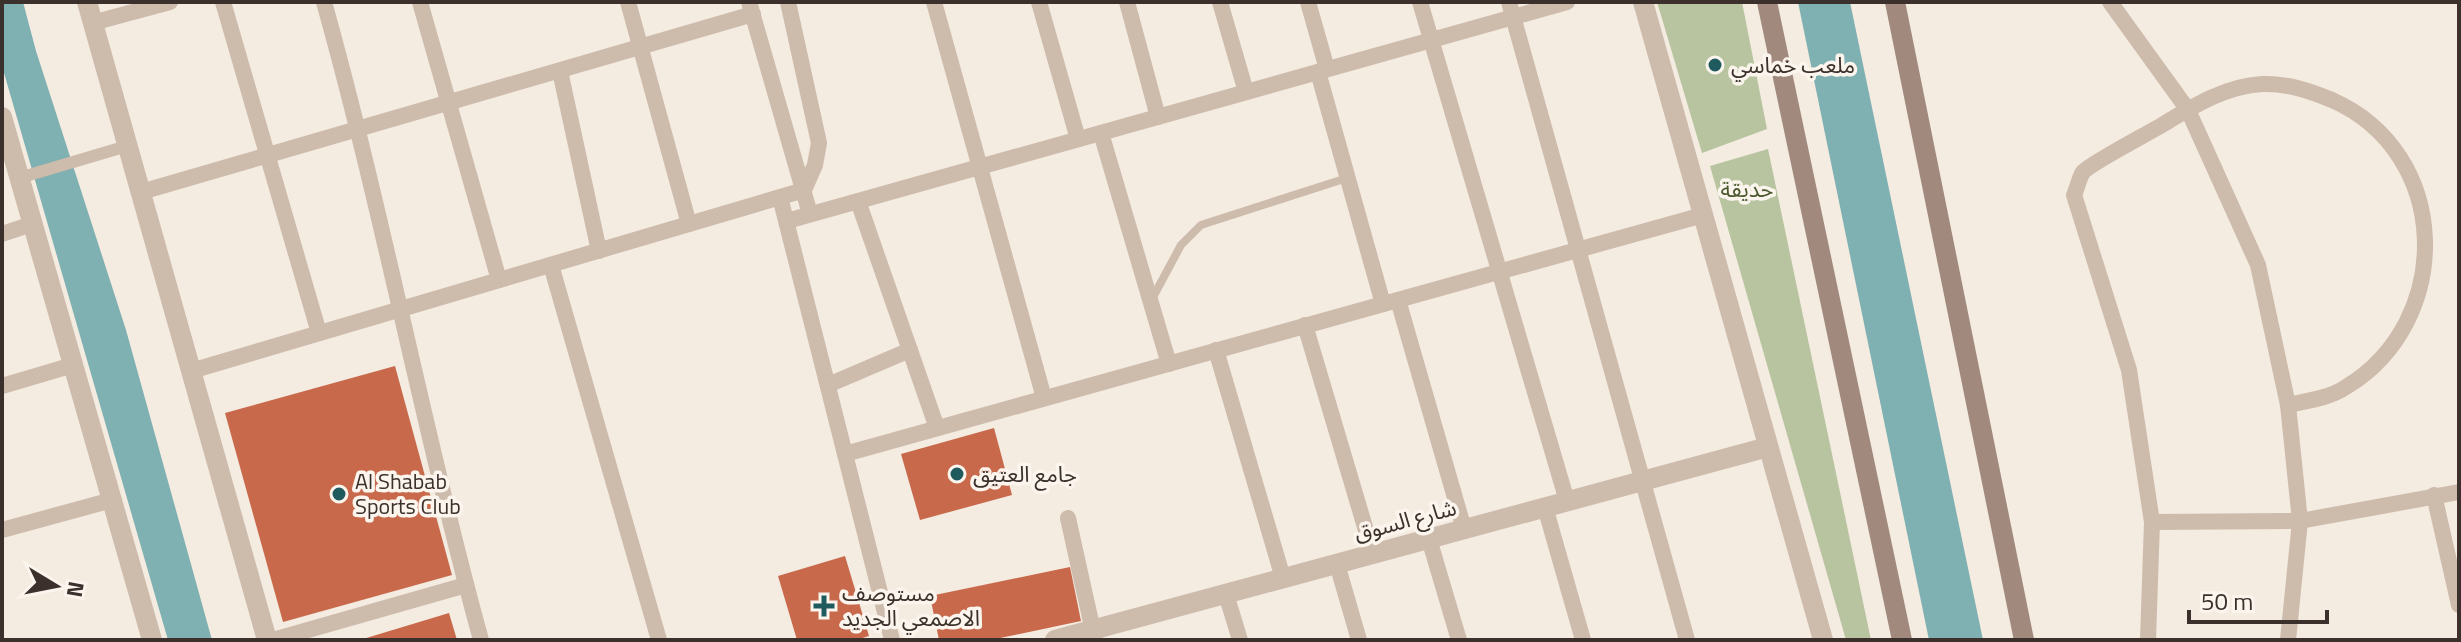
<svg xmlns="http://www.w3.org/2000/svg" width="2461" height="642" font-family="'Titillium Web','Noto Sans Arabic',sans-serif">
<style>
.green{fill:#b8c4a0}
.water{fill:#7fb0b2}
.building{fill:#c8694b}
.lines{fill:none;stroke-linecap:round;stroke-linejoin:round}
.service{stroke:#cdbbac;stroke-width:8}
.pedestrian{stroke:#cdbbac;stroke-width:12}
.minor{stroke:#cdbbac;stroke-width:16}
.tertiary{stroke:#cdbbac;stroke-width:20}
.secondary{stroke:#a18a7d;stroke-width:20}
.poi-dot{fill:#1f5a5e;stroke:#fbf5ee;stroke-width:3}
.labels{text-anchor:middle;stroke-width:7;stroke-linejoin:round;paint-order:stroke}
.poi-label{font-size:22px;fill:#3b302b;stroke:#fbf5ee;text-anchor:start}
.park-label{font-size:22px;fill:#4a5a2e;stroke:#fbf5ee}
.street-label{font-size:22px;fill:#3b302b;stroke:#fbf5ee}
</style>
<rect width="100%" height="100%" fill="#f4ebe1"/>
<g class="green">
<path d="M1657 2H1742L1767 129 1702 153Z"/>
<path d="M1768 149 1871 640H1846L1710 166Z"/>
</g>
<g class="water">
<path d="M2 2H23L36 51 126 330 212 640H168L2 66Z"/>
<path d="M1798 2H1850L1983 640H1929Z"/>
</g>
<g class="building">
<path d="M395 366 452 575 283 622 225 413Z"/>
<path d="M994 428 1012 495 920 520 901 454Z"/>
<path d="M845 556 869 636 856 640H797L778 576Z"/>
<path d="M1070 567 1081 621 991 640H939L930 596Z"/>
<path d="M449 613 457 640H363V639Z"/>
</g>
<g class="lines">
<path class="service" d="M1152 299 1181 245 1201 225 1347 178"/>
<path class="pedestrian" d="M19 178 127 146"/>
<g class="minor">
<path d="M223 2 319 333"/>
<path d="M324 2C383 213 423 429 481 640"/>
<path d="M420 2 499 280"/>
<path d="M628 2 689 224"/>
<path d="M749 2 810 214"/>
<path d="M934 2 1044 398"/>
<path d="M1039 2 1078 139"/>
<path d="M1127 2 1158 117"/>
<path d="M1220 2 1246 92"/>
<path d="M1308 2 1327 69"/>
<path d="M1420 2 1567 501"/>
<path d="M1509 2 1687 640"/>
<path d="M2110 2 2188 110 2258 265 2288 405 2300 521 2288 640"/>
<path d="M92 23 170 2"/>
<path d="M560 71 599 251"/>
<path d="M1318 72 1383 304"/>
<path d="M1101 133 1169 364"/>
<path d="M141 192 753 14"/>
<path d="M780 197 892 640"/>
<path d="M858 201 937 428"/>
<path d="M787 221 1567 2"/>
<path d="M2 234 32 224"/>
<path d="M551 265 659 640"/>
<path d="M1398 300 1464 529"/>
<path d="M1305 325 1373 554"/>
<path d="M1216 350 1283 578"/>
<path d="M191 371 804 190 815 165 819 143 788 2"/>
<path d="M828 385 910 350"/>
<path d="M2 386 73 365"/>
<path d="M845 454 1703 215"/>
<path d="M2434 495 2459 605"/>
<path d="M1545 507 1583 640"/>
<path d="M1068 518 1095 640"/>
<path d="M2152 522 2300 521 2459 492"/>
<path d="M2 530 112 500"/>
<path d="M1429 539 1459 640"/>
<path d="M1337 564 1359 640"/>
<path d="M1226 594 1240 640"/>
<path d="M273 640 466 585"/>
<path d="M2148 640 2152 522 2129 370 2074 195C2077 189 2079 178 2083 172 2091 163 2147 134 2162 125 2192 107 2225 86 2262 84 2287 83 2310 91 2332 100 2452 153 2455 321 2346 387 2330 398 2307 401 2288 405"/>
</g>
<g class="tertiary">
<path d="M87 2 267 640"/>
<path d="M1643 2 1823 640"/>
<path d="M2 117 152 640"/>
<path d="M1055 640 1768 447"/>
</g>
<g class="secondary">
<path d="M1767 2 1902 640"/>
<path d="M1895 2 2024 640"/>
</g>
</g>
<g class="poi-dot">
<circle cx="1715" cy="65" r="8"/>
<circle cx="957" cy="474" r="8"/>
<circle cx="339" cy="494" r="8"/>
<path d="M820 594h8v8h8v8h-8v8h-8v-8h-8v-8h8z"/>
</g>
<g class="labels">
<g class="poi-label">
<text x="1731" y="73">ملعب خماسي</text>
<text x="973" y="482">جامع العتيق</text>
<text x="355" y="489">Al Shabab<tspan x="355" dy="25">Sports Club</tspan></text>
<text x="842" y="601">مستوصف<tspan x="842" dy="25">الاصمعي الجديد</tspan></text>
</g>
<g class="park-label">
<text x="1747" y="197">حديقة</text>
</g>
<g class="street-label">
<text transform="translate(1405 520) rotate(-15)" y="8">شارع السوق</text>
</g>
</g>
<rect width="2461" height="642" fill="none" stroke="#3b302b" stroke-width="8"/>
<g transform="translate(56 586) rotate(100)" stroke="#fbf5ee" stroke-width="6" paint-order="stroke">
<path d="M0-6L14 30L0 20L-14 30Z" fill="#3b302b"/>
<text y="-12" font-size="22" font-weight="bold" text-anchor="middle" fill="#3b302b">N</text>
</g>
<path d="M2189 610v12h138v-12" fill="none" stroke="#3b302b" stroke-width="4"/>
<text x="2201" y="610" font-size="24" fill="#3b302b" stroke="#fbf5ee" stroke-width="6" paint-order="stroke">50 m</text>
</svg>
